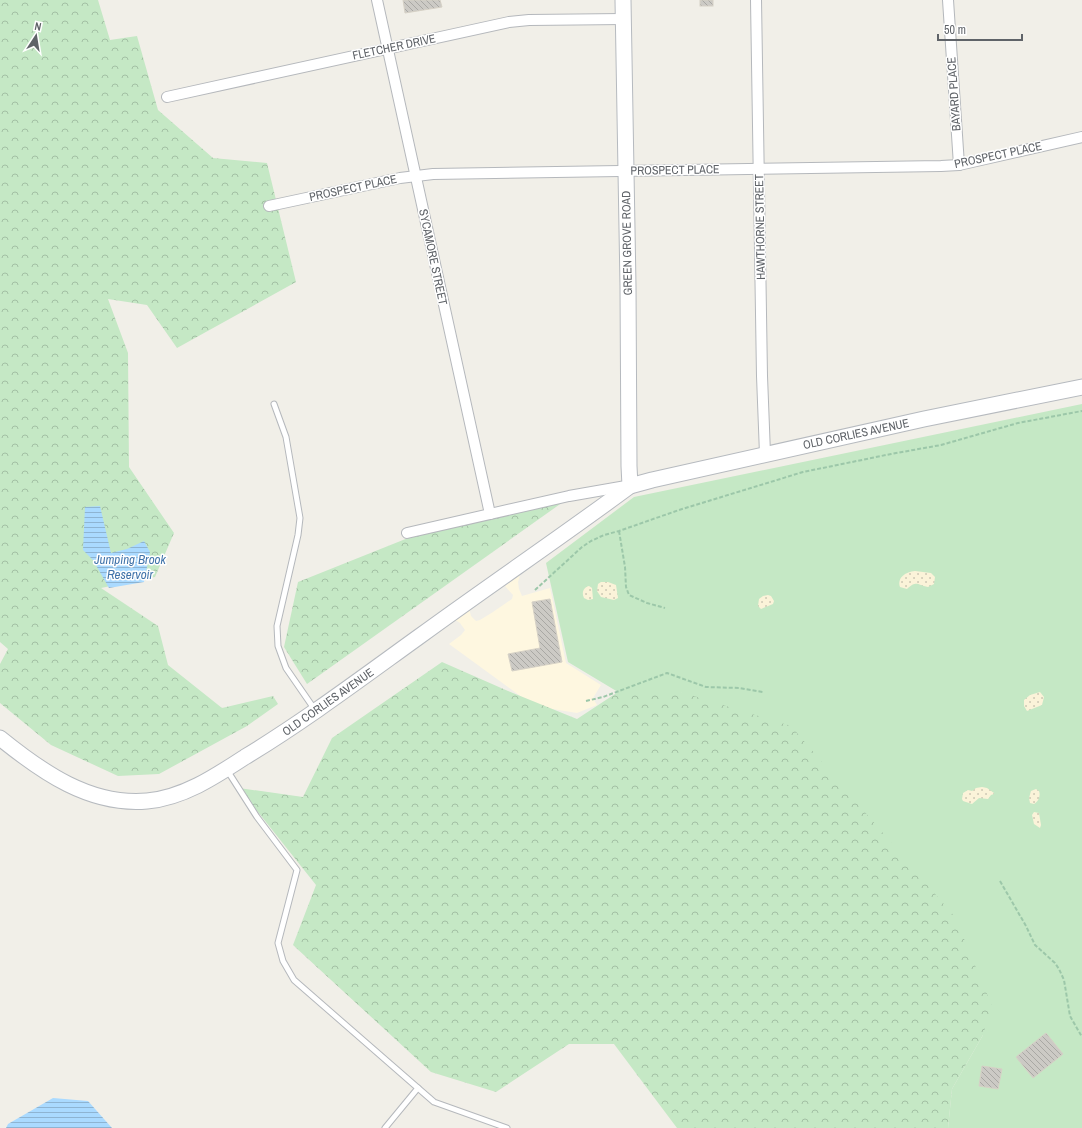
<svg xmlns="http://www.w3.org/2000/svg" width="1082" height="1128" font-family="'Archivo Narrow',sans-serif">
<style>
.commercial{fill:#fef7e0}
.grass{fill:#c5e8c5}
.forest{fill:url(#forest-crowns)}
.sand{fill:url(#sand-dots)}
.water{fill:url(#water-rules)}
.building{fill:url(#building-back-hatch);stroke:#d6d1c6}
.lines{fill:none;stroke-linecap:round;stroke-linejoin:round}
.lane-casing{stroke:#b5b8bc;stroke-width:7}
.street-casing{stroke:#b5b8bc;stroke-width:12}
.secondary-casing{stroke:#b6babf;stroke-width:17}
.path{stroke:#9cc7a9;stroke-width:2;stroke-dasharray:4 2;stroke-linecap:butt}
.lane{stroke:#fff;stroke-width:5}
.street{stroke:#fff;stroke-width:10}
.secondary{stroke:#fff;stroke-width:15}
.labels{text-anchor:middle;stroke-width:3;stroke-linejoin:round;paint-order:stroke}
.street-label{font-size:12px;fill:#5f6368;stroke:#fff}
.water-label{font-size:13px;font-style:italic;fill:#4174aa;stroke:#fff}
</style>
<defs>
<pattern id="forest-crowns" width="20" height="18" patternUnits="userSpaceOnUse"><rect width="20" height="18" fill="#c5e8c5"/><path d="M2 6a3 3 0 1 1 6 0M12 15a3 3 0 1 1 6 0" fill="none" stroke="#a3c0a4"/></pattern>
<pattern id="sand-dots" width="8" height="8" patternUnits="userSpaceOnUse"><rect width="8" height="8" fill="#fbf3d9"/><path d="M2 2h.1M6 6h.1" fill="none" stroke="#cec8b4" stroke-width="1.8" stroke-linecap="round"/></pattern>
<pattern id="water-rules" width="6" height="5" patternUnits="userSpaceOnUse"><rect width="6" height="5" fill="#aadaff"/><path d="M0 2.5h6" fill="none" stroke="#8eb4d2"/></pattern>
<pattern id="building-back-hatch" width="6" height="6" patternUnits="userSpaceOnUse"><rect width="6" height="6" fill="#cccac5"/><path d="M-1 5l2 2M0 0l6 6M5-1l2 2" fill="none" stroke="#a9a8a4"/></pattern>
</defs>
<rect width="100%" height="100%" fill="#f1efe8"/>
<path class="commercial" d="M520 575 518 582 519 589 522 596 550 588 566 663 601 685 593 698 597 705 577 713 534 706 449 644 461 635 465 630 460 623 457 621 453 620 470 609V612L471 616 476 621 480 620 493 612 512 599 513 595 505 586Z"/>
<path class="grass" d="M1082 404V1128H948L952 1089 983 1035 681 692H618L568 662 546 563 634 497Z"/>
<g class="forest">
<path d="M0 0H98L110 40 137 36 158 110 213 158 267 163 296 282 177 348 147 305 108 299 128 353 129 467 174 533 155 577 101 588 158 626 168 665 222 708 273 696 278 704 247 726 159 774 118 776 51 745 0 703V664L8 649 0 642Z"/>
<path d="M563 502 307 684 284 647 298 582 423 532Z"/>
<path d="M442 662 508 691 577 719 618 692H681L791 726 955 917 992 1006 983 1035 952 1089 948 1128H677L614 1044H569L496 1092 431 1072 293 945 316 885 239 788 303 797 332 738Z"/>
</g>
<g class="sand">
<path d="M915 571 931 573 935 577 934 584 928 587C917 585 917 580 907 589L900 587C897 577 906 572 915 571Z"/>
<path d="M601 582H608L616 585 618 598 614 600 601 597 597 591 598 584Z"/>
<path d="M589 586 592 588 593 599 588 600 584 598C581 592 584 587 589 586Z"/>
<path d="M768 595 771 596 774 601 773 604 761 609 758 606 759 599 763 596Z"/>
<path d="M1040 692 1044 697 1042 705 1027 711 1024 706V700L1030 695Z"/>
<path d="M982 787 987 788 994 793V794L991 795 988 799 979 798 972 804 963 801 962 799 963 793 968 790 972 791 976 788Z"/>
<path d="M1036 789 1039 791C1041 796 1038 802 1034 804L1030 803 1029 798 1031 791Z"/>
<path d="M1034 812 1039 813 1041 825 1040 828 1034 824 1032 815Z"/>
</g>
<g class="water">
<path d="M100 506 111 553 127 549 144 541 150 552 144 582 109 588 93 560 83 550 85 507Z"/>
<path d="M53 1098 88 1101 112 1128H6L8 1124Z"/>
</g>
<g class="building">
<path d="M403 0H440L442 7 405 13Z"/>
<rect x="700" y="0" width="13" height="6"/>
<path d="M550 599 562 662 512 671 508 654 540 648 532 602Z"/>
<path d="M1046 1033 1063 1054 1033 1078 1016 1057Z"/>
<path d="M982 1066 1002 1069 998 1089 979 1086Z"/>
</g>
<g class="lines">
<defs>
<g id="lane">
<path d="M274 404 286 437 300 518 298 535 277 626 278 646 286 668 315 710"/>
<path d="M227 770 257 817 297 870 278 943 283 961 294 980 434 1102 507 1128"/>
<path d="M385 1128 418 1088"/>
</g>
<g id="street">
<path d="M377 0 490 514"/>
<path d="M756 0 762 376 765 454"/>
<path d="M948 0 959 165"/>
<path d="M167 97 509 22 529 20 623 19"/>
<path d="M269 206 400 178 433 174 941 166 959 165 1082 137"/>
<path d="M407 533 569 496 626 486"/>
</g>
<g id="secondary">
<path d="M623 0 628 286 629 466 630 486"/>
<path d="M0 738C42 772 90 806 147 801 183 798 216 776 245 757 306 720 363 677 420 636 490 585 561 537 630 486L652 480 924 419 1082 387"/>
</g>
</defs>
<use href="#lane" class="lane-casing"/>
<use href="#street" class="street-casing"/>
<use href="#secondary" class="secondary-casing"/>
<g class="path">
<path d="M619 531 625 567 626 587 629 595 647 603 665 608"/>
<path d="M535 590 582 547 591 541 604 535 619 531 679 510 803 472 891 454 941 445 1018 423 1082 411"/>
<path d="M586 701 603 697 667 673 706 687 739 688 763 692"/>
<path d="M1000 881 1026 926 1035 945 1055 963 1059 969 1064 980 1070 1016 1082 1037"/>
</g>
<use href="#lane" class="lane"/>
<use href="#street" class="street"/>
<use href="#secondary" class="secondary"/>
</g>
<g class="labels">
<g class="street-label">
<text transform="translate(394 47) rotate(-12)" y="4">FLETCHER DRIVE</text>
<text transform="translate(954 94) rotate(-94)" y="4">BAYARD PLACE</text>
<text transform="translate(998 155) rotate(-12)" y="4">PROSPECT PLACE</text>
<text transform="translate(675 170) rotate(-1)" y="4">PROSPECT PLACE</text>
<text transform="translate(353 188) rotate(-12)" y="4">PROSPECT PLACE</text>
<text transform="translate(760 227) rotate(-91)" y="4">HAWTHORNE STREET</text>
<text transform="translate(627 243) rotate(-91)" y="4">GREEN GROVE ROAD</text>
<text transform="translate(433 257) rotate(78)" y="4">SYCAMORE STREET</text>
<text transform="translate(856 434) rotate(-12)" y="4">OLD CORLIES AVENUE</text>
<text transform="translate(328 702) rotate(-35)" y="4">OLD CORLIES AVENUE</text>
</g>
<g class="water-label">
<text x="130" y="564">Jumping Brook<tspan x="130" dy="15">Reservoir</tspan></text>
</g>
</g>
<g transform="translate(36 36) rotate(12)" stroke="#ffffff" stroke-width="3" paint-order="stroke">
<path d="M0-3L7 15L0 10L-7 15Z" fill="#5f6368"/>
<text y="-6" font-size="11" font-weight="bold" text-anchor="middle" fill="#5f6368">N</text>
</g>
<path d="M938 34v6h84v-6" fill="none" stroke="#5f6368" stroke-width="2"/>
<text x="944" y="34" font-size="12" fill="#5f6368" stroke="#ffffff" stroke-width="3" paint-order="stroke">50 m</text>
</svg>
